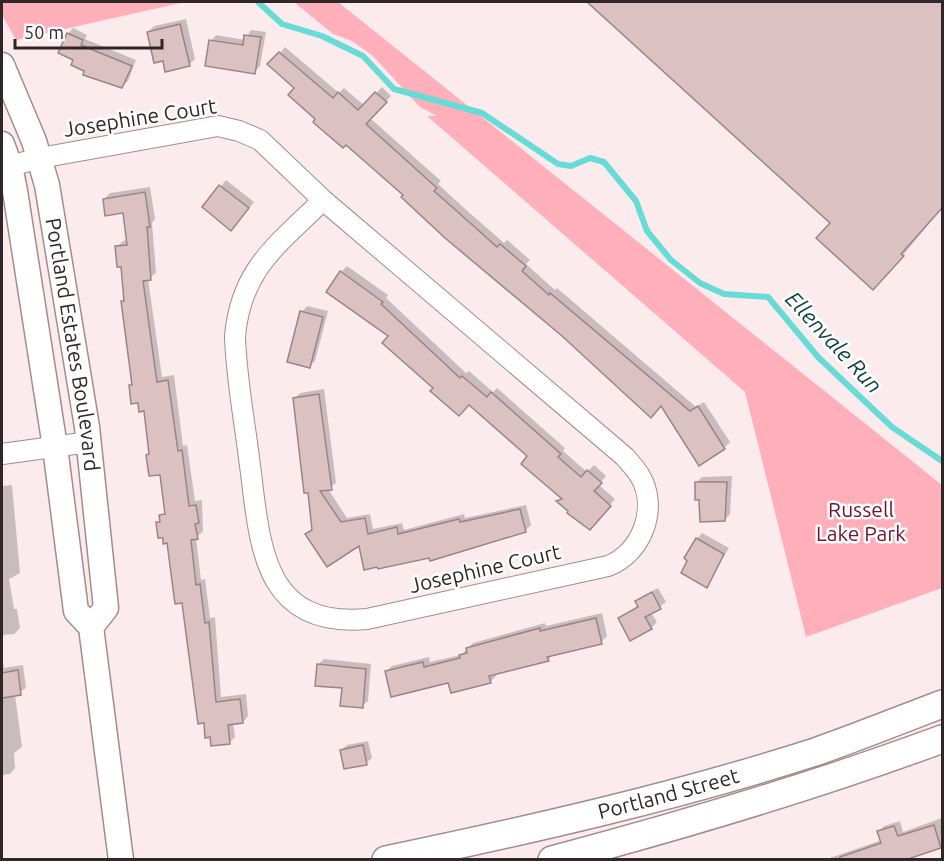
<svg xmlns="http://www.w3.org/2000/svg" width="944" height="861" font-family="Ubuntu,sans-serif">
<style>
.green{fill:#ffafba}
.shadow{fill:#0003}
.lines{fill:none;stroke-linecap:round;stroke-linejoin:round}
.stream{stroke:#67dbd5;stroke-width:6}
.building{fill:#dcc1c3;stroke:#9c8386;stroke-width:1.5}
.minor-casing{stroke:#a48b8e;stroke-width:22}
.tertiary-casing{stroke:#a48b8e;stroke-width:27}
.secondary-casing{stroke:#a48b8e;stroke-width:30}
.minor{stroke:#fff;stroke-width:20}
.tertiary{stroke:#fff;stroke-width:24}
.secondary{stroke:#fff;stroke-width:27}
.labels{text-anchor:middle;stroke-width:5;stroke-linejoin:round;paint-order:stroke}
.street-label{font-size:21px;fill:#302627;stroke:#fff}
.park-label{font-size:21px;fill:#77102f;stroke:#fff}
.water-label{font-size:22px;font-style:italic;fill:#09413f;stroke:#fff}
</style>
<rect width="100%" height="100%" fill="#fcebed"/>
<g class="green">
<path d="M2 2H185L16 40 2 15Z"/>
<path d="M294 2H338L942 485V588L806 637 745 392 427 116H437L420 107 373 56 352 41 333 34Z"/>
</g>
<g class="shadow">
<path d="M589 2H942V208L885 277 832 223Z"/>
<path d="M186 19 195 59 189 65 164 59 148 32 154 26Z"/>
<path d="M73 28 87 35 85 39 136 60 128 81 122 86 85 74 86 70 75 59 68 34Z"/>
<path d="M251 30 266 32 260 66 254 72 211 41 216 35 245 40Z"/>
<path d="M285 47 339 93 344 88 365 106 382 87 391 96 370 118 441 181 438 184 464 208 504 243 507 240 530 260 526 264 555 290 557 288 696 407 704 402 730 442 724 448 563 334 318 119 297 87 280 53Z"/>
<path d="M226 180 254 202 237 223 204 207Z"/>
<path d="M150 187 155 219 152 223 156 273 148 279 162 377 174 375 183 446 187 445 195 501 202 500 203 531 196 538 201 580 205 579 210 618 215 617 221 697 246 694 248 716 243 722 233 723 235 737 229 743 213 745 169 541 158 523 166 511 161 473 147 455 151 452 145 410 130 386 133 383 122 302 125 299 122 265 117 247 123 241 128 240 124 211 104 199 110 193Z"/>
<path d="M347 266 388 295 386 298 466 373 469 371 493 392 497 388 565 448 563 451 587 472 594 465 606 476 599 485 615 499 595 523 558 501 562 497 529 456 469 404 435 388 341 272Z"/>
<path d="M307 306 328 311 315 361 310 366 302 312Z"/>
<path d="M324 389 336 483 328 489 347 518 370 514 373 529 402 523 404 530 464 514 465 518 526 505 531 525 525 531 430 556 360 543 314 528 295 398 300 393Z"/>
<path d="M732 476 730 514 725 520 696 483 702 477Z"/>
<path d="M12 485 20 573 9 579 14 609H17L20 628 14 634 2 635V486Z"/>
<path d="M702 533 729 548 706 586 697 539Z"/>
<path d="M658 588 666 602 651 613 657 622 651 628 620 618 639 605 637 602 643 596Z"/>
<path d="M602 613 607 636 601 642 554 653 548 660 495 673 496 676 490 682 450 681 387 671 392 666 429 657 430 662 461 655 473 643 545 623 546 626Z"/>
<path d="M2 658 4 668 23 665 26 688 15 695 22 747 14 753 15 768 10 774 2 775Z"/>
<path d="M324 659 371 664 368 701 362 706 318 665Z"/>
<path d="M368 741 372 758 366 763 341 750 347 745Z"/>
<path d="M942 818V845L900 860H824L882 840 879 832 884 826 900 821 903 832Z"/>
</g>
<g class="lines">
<path class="stream" d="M258 2 282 24 322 36 363 56 394 89 482 113 558 164 571 166 590 158 604 162 636 201 647 231 671 260 700 283 724 294 768 297 818 357 892 427 942 461"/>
</g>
<g class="building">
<path d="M587 2H942V208L901 254 904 256 873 290 816 238 830 223Z"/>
<path d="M180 24 190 66 165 72 163 61 154 63 147 32Z"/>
<path d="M67 33 83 40 81 45 132 66 122 88 83 75 84 71 71 65 73 60 58 53Z"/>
<path d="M244 35 261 37 255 74 205 66 209 40 243 45Z"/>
<path d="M279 52 333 98 338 92 358 110 375 92 387 102 366 124 437 188 434 191 459 213 497 247 500 244 526 266 522 271 549 295 550 293 690 411 698 406 725 449 699 466 661 406 651 418 562 336 445 238 401 197 403 195 346 145 343 148 315 124 313 122 315 119 288 95 294 88 267 64Z"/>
<path d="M219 185 249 208 231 231 202 207Z"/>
<path d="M145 192 150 227H147L151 280 143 281 157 382 168 380 178 451 182 450 189 506 196 505 199 523 195 524 198 539 191 540 196 585 200 584 205 623 209 622 216 702 240 699 243 723 228 725 230 744 211 746 210 737 205 738 204 723 198 724 182 603 175 604 167 543 163 544V538H158L156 522H160L159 515 165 514 160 475 149 476 146 455 149 454 144 411 139 412 138 403 131 404 129 385H132L121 301H124L121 267H117L115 246 127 245 123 213 105 216 103 199Z"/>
<path d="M340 271 383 302 381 304 460 378 462 376 487 397 491 392 561 454 558 457 581 477 587 470 602 483 594 491 611 506 590 530 567 513 568 511 556 501 562 499 521 464 527 456 469 405 459 416 430 391 433 388 382 343 388 336 326 292Z"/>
<path d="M300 311 323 317 310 368 287 362Z"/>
<path d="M319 394 332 490 320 491 341 522 365 518 368 534 397 527 398 534 459 519 460 522 520 509 526 532 430 561 429 558 378 569 377 567 364 570 359 546 327 567 305 534 312 530 308 493H304L293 398Z"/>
<path d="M695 482H727L725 521 700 522 699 500H695Z"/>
<path d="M696 538 724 554 707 588 681 573 687 561 684 558Z"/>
<path d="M652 592 661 609 645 617 652 629 630 641 618 618 638 607 635 601Z"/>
<path d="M596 618 602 644 547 657 549 661 489 676 491 683 451 693 448 683 391 697 385 671 423 662 424 667 460 658 459 655 467 653 466 648 540 628V631Z"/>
<path d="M317 664 366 669 363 708 340 706 342 688 315 686Z"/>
<path d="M18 670 21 695 2 698V673Z"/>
<path d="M363 745 367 765 344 769 340 750Z"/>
<path d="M934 825 941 848 905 860H840V857L881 843 877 831 894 826 898 836Z"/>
</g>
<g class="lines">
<defs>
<g id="minor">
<path d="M10 166 40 158 218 126 239 131 260 140 323 200C279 244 241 268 235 336 236 376 244 417 249 458 260 537 258 629 367 619L608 566C642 553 659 508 640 476 636 469 630 463 625 457L323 200"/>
<path d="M2 454 89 442"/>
</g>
<g id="tertiary">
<path id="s1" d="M2 65 34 141 47 185 87 427 106 608 91 627"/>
<path d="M2 144 10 166 15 191 55 447 76 611 91 627 121 860"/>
</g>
<g id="secondary">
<path id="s2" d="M386 860C530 830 675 797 815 752 858 737 900 720 942 704"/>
<path d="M552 860C684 825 815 786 942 739"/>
</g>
</defs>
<use href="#minor" class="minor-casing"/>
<use href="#tertiary" class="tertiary-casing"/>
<use href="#secondary" class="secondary-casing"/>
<use href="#minor" class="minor"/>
<use href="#tertiary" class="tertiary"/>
<use href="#secondary" class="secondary"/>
</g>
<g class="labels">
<g class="street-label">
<text transform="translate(140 118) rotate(-9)" y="7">Josephine Court</text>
<text dy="7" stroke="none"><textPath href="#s1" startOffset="290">Portland Estates Boulevard</textPath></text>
<text transform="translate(485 569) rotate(-13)" y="7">Josephine Court</text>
<text dy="7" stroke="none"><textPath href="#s2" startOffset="290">Portland Street</textPath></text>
</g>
<g class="park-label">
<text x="861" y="517">Russell<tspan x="861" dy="24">Lake Park</tspan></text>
</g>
<g class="water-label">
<text transform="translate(834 342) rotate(47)" y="8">Ellenvale Run</text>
</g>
</g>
<rect width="944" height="861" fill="none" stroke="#302627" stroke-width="6"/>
<path d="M15 39v9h147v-9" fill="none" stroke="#302627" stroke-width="3"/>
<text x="24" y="39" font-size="18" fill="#302627" stroke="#ffffff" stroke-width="4.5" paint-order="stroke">50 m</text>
</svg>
